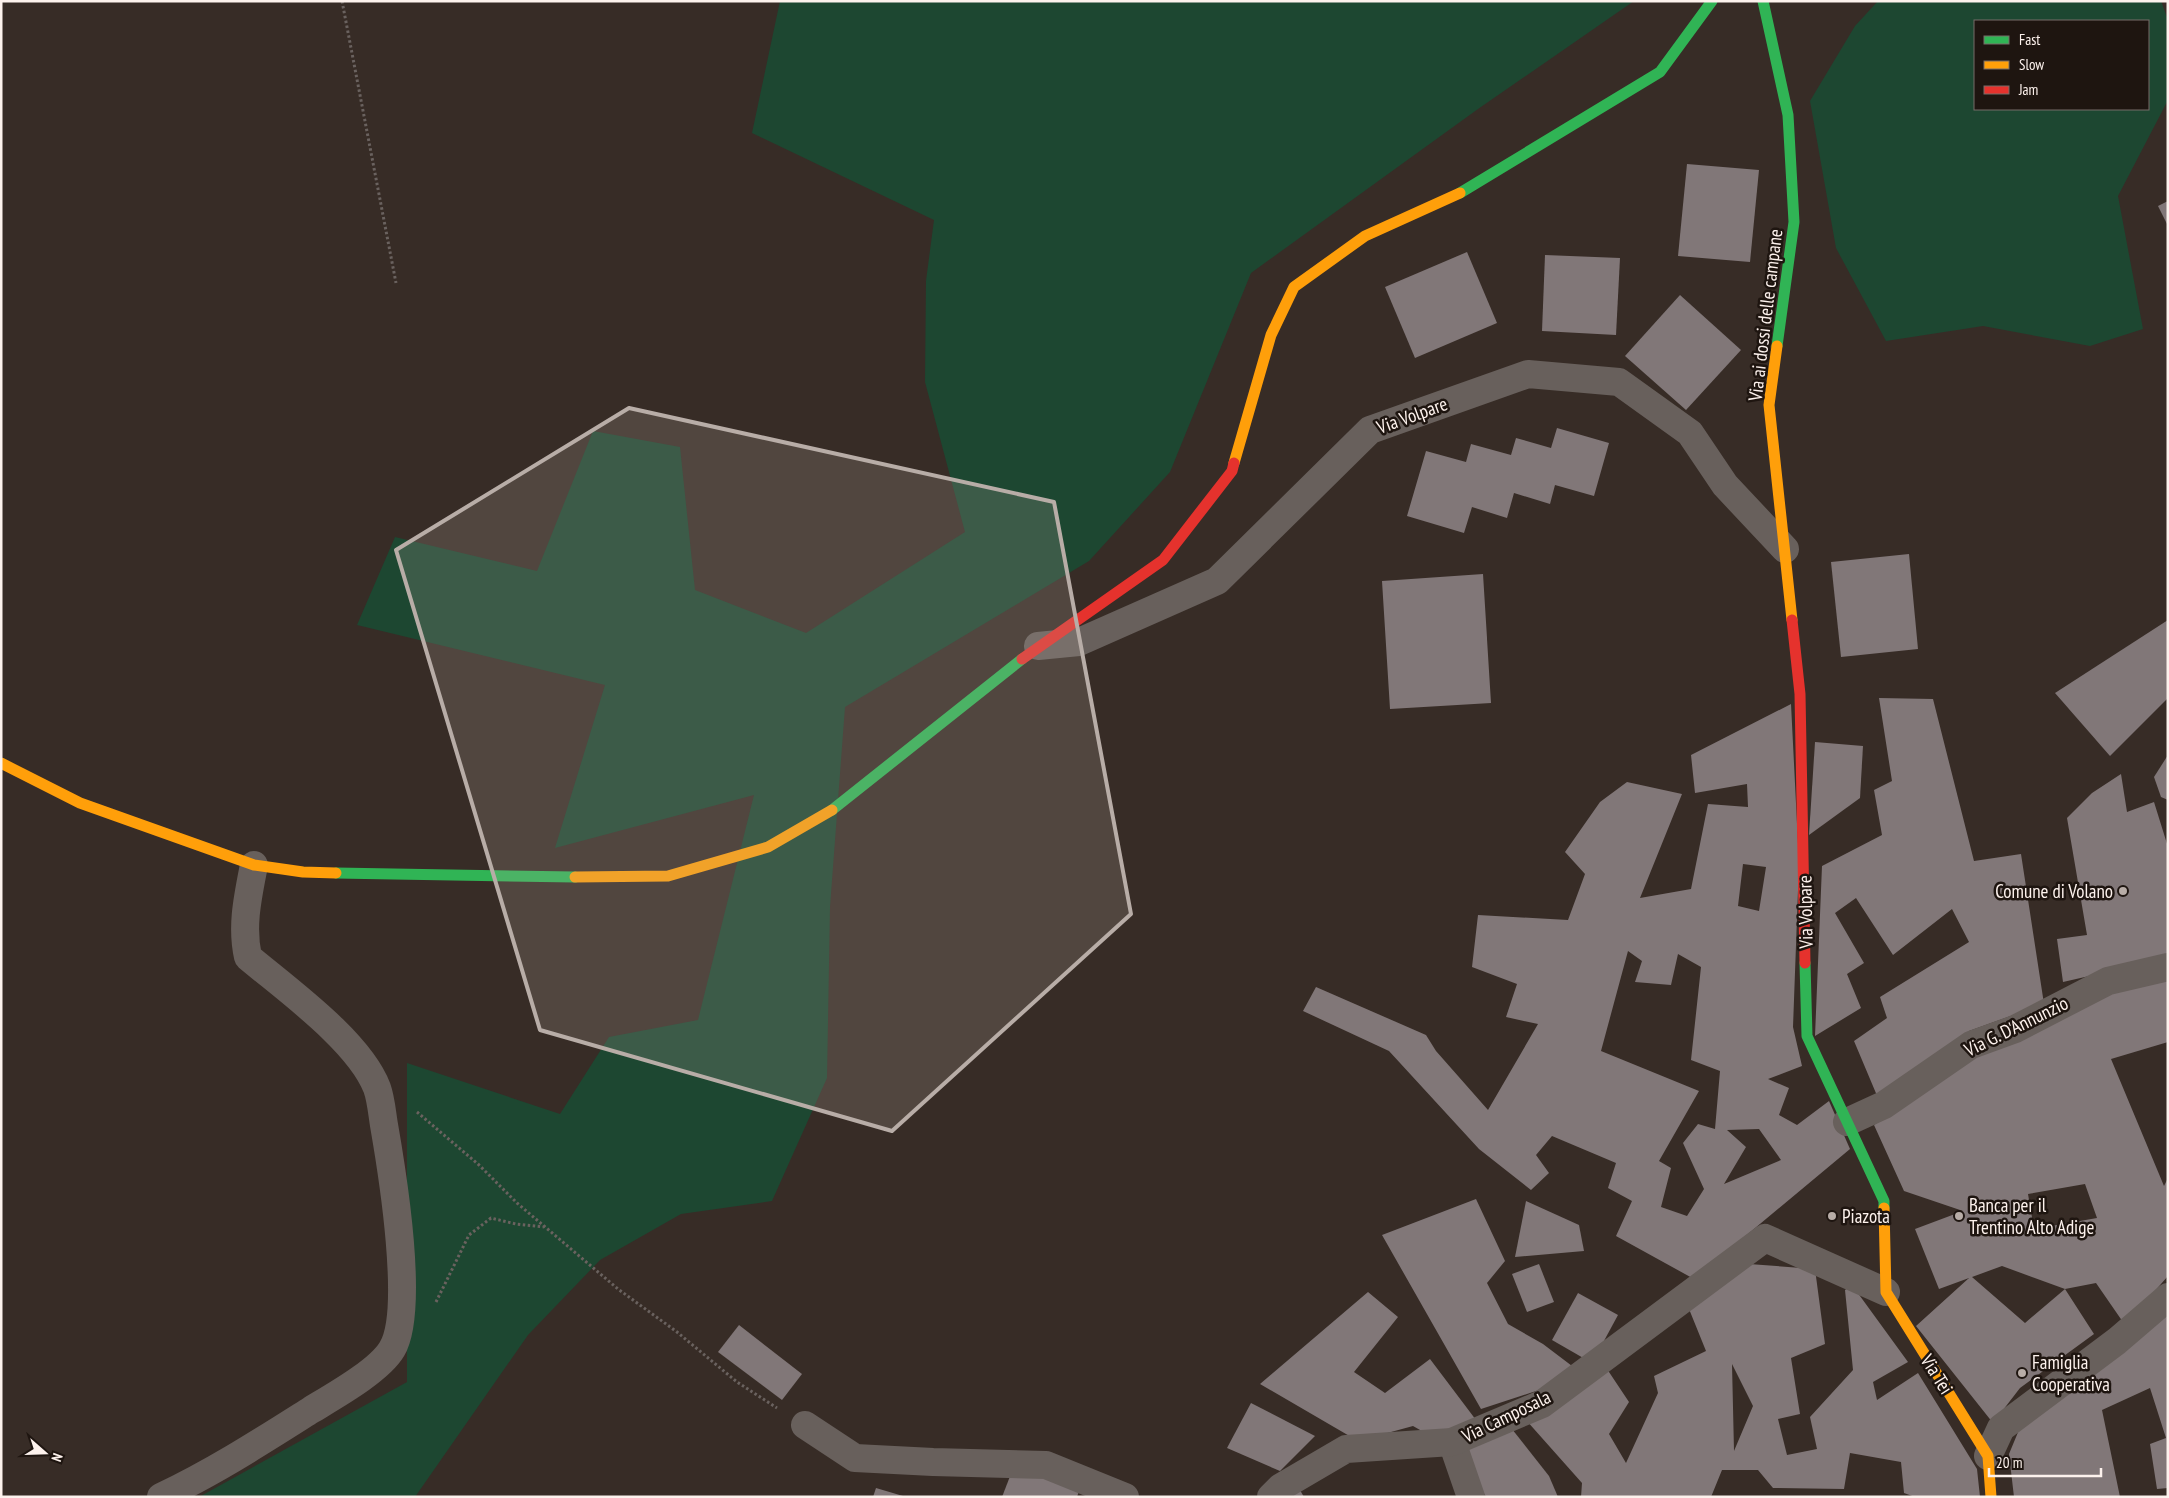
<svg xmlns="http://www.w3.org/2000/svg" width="2169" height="1498" font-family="'PT Sans Narrow',sans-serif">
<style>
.green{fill:#1d4731;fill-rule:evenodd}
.building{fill:#817778;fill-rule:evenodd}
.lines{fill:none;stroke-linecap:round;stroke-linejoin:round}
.path{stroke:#6a625f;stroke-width:3;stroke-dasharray:2.5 2.5;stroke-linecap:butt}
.street{stroke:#68605c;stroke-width:28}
.fast{stroke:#30b455;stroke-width:11}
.slow{stroke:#ff9f0a;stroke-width:11}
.jam{stroke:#e5322d;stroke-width:11}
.marked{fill:#b8ada7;fill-opacity:0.2;stroke:#b8ada7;stroke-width:4;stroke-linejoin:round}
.poi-dot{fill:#b8ada7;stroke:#1e1510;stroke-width:2}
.labels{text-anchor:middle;stroke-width:5;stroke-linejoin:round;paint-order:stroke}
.street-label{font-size:19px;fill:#fdf2ed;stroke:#1e1510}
.poi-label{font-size:19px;fill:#fdf2ed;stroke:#1e1510;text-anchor:start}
</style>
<rect width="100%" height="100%" fill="#372c26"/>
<g class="green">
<path d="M780 1H1634L1478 109 1251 273 1170 472 1089 561 845 707 830 907 827 1078 772 1201 681 1214 600 1260 528 1335 415 1497H199L407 1382V1063L560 1114 609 1037 698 1020 754 795 555 848 605 685 357 625 395 537 537 571 593 431 680 447 695 590 806 633 965 532 925 382 926 281 934 220 752 133Z"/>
<path d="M1878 1H2161L2168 20V100L2118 196 2143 329 2090 346 1983 326 1886 341 1836 248 1810 101 1855 26ZM1975 21H2148V109H1975Z"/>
</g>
<g class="building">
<path d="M1687 164 1759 170 1750 262 1678 256Z"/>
<path d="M2168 201V226L2158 206Z"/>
<path d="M1467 252 1497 323 1415 358 1385 287Z"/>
<path d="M1545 255 1620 258 1616 335 1542 331Z"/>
<path d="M1680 295 1741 350 1686 410 1625 356Z"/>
<path d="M1557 428 1609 443 1594 496 1555 485 1550 504 1514 493 1507 518 1472 507 1464 533 1407 516 1426 451 1466 462 1471 444 1511 455 1516 438 1551 448Z"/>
<path d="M1909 554 1918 649 1841 657 1831 562Z"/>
<path d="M1483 574 1491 703 1390 709 1382 581Z"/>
<path d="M2168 620V698L2110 756 2055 693Z"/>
<path d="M1879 698 1933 699 1974 861 2021 854 2044 1004 1969 1031 1878 1098 1854 1041 1887 1018 1880 997 1969 942 1952 909 1893 955 1856 898 1835 913 1864 963 1847 974 1861 1008 1815 1036 1822 866 1882 835 1874 790 1892 781Z"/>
<path d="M1791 704 1799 863 1793 1027 1802 1066 1768 1079 1789 1088 1779 1115 1797 1125 1829 1101 1850 1149 1694 1279 1616 1236 1632 1201 1608 1188 1616 1163 1552 1136 1536 1155 1549 1173 1531 1190 1479 1149 1389 1051 1303 1011 1316 987 1426 1035 1436 1051 1488 1110 1538 1024 1506 1017 1517 984 1472 967 1478 915 1568 920 1585 874 1565 852 1600 802 1627 782 1682 794 1640 898 1691 889 1708 804 1748 807 1747 784 1695 793 1691 755ZM1743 864 1766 867 1759 911 1738 906ZM1628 951 1642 961 1635 982 1671 985 1678 954 1701 967 1691 1060 1720 1071 1715 1129 1698 1124 1683 1143 1704 1189 1687 1216 1661 1207 1671 1168 1659 1161 1699 1091 1601 1051ZM1759 1129 1781 1160 1724 1184 1746 1147 1727 1130Z"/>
<path d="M1815 742 1863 746 1860 798 1809 835Z"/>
<path d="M2168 755V800L2161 797 2154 777Z"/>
<path d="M2121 774 2127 812 2154 802 2168 847V958L2063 982 2057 939 2087 935 2067 818 2092 793Z"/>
<path d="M2168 976V1042L2111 1059 2164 1186 2168 1178V1276L2125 1325 2096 1283 2065 1289 2002 1266 1972 1277 2025 1323 2065 1289 2094 1334 2020 1388 1993 1423 1916 1326 1969 1278 1939 1289 1915 1229 1963 1211 1904 1191 1874 1125 1963 1061 2094 992ZM2085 1184 2097 1218 2034 1229 2028 1194Z"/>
<path d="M1476 1199 1505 1261 1487 1283 1508 1324 1543 1344 1576 1369 1542 1389 1481 1409 1382 1235Z"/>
<path d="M1526 1201 1579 1225 1584 1251 1515 1257Z"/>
<path d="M1539 1264 1554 1302 1527 1312 1512 1274Z"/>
<path d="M1749 1264 1815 1269 1825 1344 1791 1358 1800 1414 1778 1419 1787 1455 1817 1449 1810 1417 1853 1370 1845 1290 1852 1285 1908 1362 1873 1382 1877 1400 1918 1373 1977 1469 1980 1497H1915L1904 1493 1901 1462 1850 1453 1844 1489 1773 1488 1758 1470H1722L1711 1497H1581L1582 1483 1526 1420 1607 1369 1629 1402 1609 1434 1626 1463 1658 1393 1654 1376 1706 1351 1689 1309ZM1732 1364 1753 1406 1734 1451Z"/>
<path d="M1368 1292 1398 1317 1354 1372 1385 1393 1430 1359 1476 1420 1436 1439 1413 1426 1358 1441 1260 1384Z"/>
<path d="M1578 1293 1618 1315 1592 1363 1552 1340Z"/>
<path d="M2168 1308V1488L2157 1489 2150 1444 2166 1438 2150 1388 2102 1410 2120 1497H2014L2009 1454 2021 1425Z"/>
<path d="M739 1325 802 1374 782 1400 718 1352Z"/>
<path d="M1251 1403 1315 1436 1280 1471 1227 1448Z"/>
<path d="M1508 1424 1549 1476 1558 1497H1486L1460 1453Z"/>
<path d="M1014 1466 1079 1491 1077 1497H1002Z"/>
<path d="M1297 1485 1304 1497H1286Z"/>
<path d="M876 1488 903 1496V1497H873Z"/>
</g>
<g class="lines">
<g class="path">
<path d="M342 1 396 283"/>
<path d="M417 1112 479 1165 517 1203 618 1289 677 1332 737 1382 777 1408"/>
<path d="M436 1302 469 1235 491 1218 516 1224 544 1227"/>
</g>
<g class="street">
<path d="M1038 646 1079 642 1217 581 1370 430 1528 374 1619 382 1690 433 1725 485 1785 549"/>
<path d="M1847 1122 1884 1105 1971 1045 2015 1029 2108 981 2168 967"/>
<path d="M805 1425 855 1458 933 1462 1046 1465 1125 1497"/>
<path d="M1452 1442 1471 1497"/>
<path d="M1988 1456 2001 1428 2117 1341 2168 1297"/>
<path d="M161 1497C214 1472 262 1441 311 1410 334 1396 379 1371 392 1349 415 1311 392 1171 384 1125 382 1113 381 1099 377 1088 359 1041 286 989 248 957 241 926 248 896 254 865"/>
<path d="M1271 1497 1281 1487 1346 1449 1452 1442 1542 1404 1765 1238 1886 1292"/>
</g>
<g class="fast">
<path d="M1763 1 1788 115 1794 222 1777 346"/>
<path d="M1460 193 1660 72 1712 1"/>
<path d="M832 810 1022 659"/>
<path d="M336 873 575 877"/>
<path d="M1805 963 1807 1036 1884 1201V1208"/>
</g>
<g class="slow">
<path d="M1777 346 1769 405 1792 620"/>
<path d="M1234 463 1271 335 1294 287 1365 236 1460 193"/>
<path d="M1 763 80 803 254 865 303 872 336 873"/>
<path d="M575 877 668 876 768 847 832 810"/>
<path d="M1884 1208 1886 1292 1988 1456 1991 1497"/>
</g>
<g class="jam">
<path d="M1792 620 1800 694 1805 963"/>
<path d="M1022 659 1163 560 1232 471 1234 463"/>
</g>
</g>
<path class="marked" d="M629 408 1054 502 1131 914 892 1131 540 1030 396 550Z"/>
<g class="poi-dot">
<circle cx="2123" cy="891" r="5"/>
<circle cx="1832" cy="1216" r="5"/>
<circle cx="1959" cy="1216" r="5"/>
<circle cx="2022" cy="1373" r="5"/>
</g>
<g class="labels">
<g class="street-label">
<text transform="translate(1765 315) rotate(-83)" y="7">Via ai dossi delle campane</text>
<text transform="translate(1412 415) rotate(-20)" y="7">Via Volpare</text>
<text transform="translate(1805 912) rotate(-91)" y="7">Via Volpare</text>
<text transform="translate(2016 1026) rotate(-26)" y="7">Via G. D'Annunzio</text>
<text transform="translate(1937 1374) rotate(58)" y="7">Via Tei</text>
<text transform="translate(1506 1416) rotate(-26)" y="7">Via Camposala</text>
</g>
<g class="poi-label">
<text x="2113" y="898" text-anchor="end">Comune di Volano</text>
<text x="1969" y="1212">Banca per il<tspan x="1969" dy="22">Trentino Alto Adige</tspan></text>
<text x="1842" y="1223">Piazota</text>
<text x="2032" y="1369">Famiglia<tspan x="2032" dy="22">Cooperativa</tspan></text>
</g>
</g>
<rect width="2169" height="1498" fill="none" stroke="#fdf2ed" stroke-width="5"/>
<rect x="1974" y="20" width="175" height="90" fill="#1e1510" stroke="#776d68"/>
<rect x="1984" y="36" width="25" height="8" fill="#30b455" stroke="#776d68"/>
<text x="2019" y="45" font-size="15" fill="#fdf2ed">Fast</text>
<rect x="1984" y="61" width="25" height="8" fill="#ff9f0a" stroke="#776d68"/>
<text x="2019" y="70" font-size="15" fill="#fdf2ed">Slow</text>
<rect x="1984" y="86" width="25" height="8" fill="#e5322d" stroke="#776d68"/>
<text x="2019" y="95" font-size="15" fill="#fdf2ed">Jam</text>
<g transform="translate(45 1453) rotate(110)" stroke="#1e1510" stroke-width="4" paint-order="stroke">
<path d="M0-4L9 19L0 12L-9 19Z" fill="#fdf2ed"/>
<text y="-8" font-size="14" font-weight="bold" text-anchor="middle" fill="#fdf2ed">N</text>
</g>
<path d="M1989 1468v8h112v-8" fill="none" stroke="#fdf2ed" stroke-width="2.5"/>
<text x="1996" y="1468" font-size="15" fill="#fdf2ed" stroke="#1e1510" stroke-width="4" paint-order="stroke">20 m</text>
</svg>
